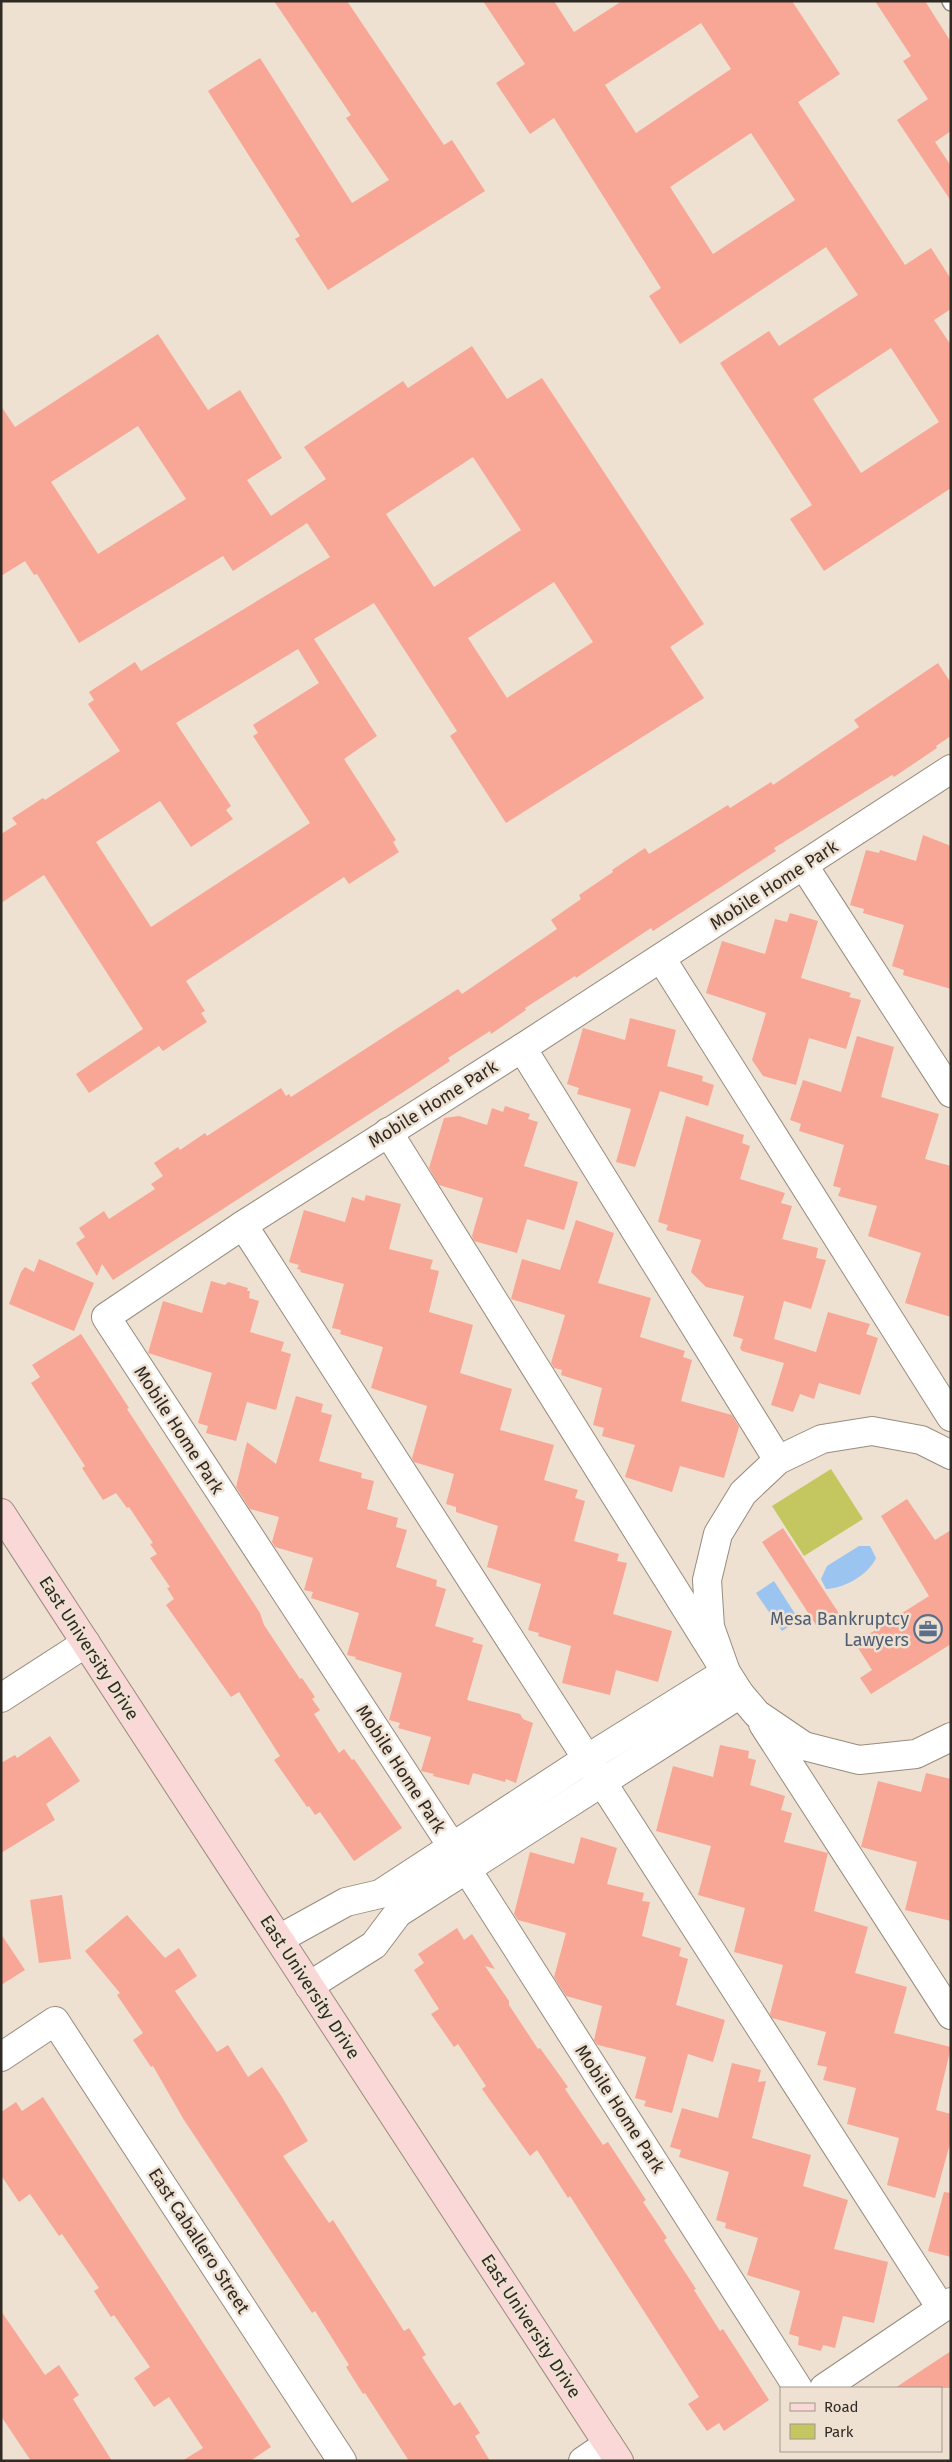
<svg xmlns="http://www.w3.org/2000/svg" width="952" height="2462" font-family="'Fira Sans',sans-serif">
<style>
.green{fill:#c4c660}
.water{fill:#9cc4f0}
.building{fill:#f8a695;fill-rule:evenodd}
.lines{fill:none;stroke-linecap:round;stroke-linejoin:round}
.lane-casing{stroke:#988c7e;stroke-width:18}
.street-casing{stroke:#988c7e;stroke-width:30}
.secondary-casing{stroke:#988c7e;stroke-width:30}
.lane{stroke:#fff;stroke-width:15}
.street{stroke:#fff;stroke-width:28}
.secondary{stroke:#fbd8d8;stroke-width:28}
.labels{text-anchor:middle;stroke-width:5;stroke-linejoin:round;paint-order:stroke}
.street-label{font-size:18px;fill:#2f2a24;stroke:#eee1d1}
.service-label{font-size:18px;fill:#4e5e75;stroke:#eee1d1;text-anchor:end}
</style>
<rect width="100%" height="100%" fill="#eee1d1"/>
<path class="green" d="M831 1469 863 1519 804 1556 772 1506Z"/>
<g class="water">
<path d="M859 1546H870L876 1558C868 1575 845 1588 826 1589L821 1579 827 1566Z"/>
<path d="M774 1581 799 1620 782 1631 756 1593Z"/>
</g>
<g class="building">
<path d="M274 1H347L444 145 452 140 485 191 328 290 295 239 300 236 208 91 260 58 352 203 389 180 346 118 351 115Z"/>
<path d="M483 1H554L574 32 622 1H792L840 74 798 102 905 265 931 248 951 279V309L934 320 951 345V488L824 571 790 519 812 505 720 363 769 331 779 346 858 295 826 247 680 344 649 296 661 288 554 118 530 134 496 83 525 64ZM701 23 731 69 636 133 605 85ZM751 133 795 200 713 254 670 187ZM891 348 939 422 861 473 813 399Z"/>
<path d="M875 1H925L951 42V131L935 142 951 166V201L897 120 928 99 903 61 911 56Z"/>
<path d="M158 334 208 410 240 390 282 458 247 480 271 516 326 479 304 447 403 381 408 388 472 346 507 399 542 378 704 624 670 647 704 698 506 823 450 736 457 731 374 603 314 639 377 736 344 759 396 840 393 842 399 852 349 884 344 877 186 981 205 1011 201 1013 207 1022 163 1051 159 1046 89 1093 76 1074 143 1029 44 875 1 903V834L17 824 12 818 43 798 45 800 120 751 88 704 94 700 89 692 135 662 141 671 330 557 307 523 233 571 223 556 79 643 37 574 34 575 25 561 1 576V406L15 427ZM138 426 186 499 98 554 51 482ZM473 457 521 530 434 587 386 514ZM554 582 593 642 507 698 468 638ZM298 649 319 683 253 725 258 733 253 736 310 823 151 927 96 842 160 801 191 847 233 819 226 810 231 806 176 723Z"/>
<path d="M938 663 951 683V736L936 746 937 748 894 777 892 775 774 848 776 851 653 931 651 928 576 978 575 976 525 1008 526 1010 491 1034 490 1031 448 1058 450 1061 411 1087 113 1280 102 1264 97 1276 76 1243 85 1237 79 1228 104 1211 109 1219 155 1189 151 1184 163 1176 154 1163 178 1147 180 1150 205 1133 207 1136 281 1088 286 1096 289 1094 291 1097 458 989 462 994 557 929 551 920 581 899 579 895 613 872 612 870 645 848 649 854 728 805 730 808 771 782 773 785 859 727 854 720Z"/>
<path d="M923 835 951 846V989L903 975 904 970 892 966 904 925 863 913 864 909 850 905 866 850 879 853 880 850 916 861Z"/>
<path d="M790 913 818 921 801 978 851 993 849 997 861 1000 846 1049 809 1038 796 1085 763 1076 752 1060 766 1013 706 993 722 941 765 954 775 919 787 922Z"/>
<path d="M630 1018 676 1030 667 1066 703 1076 702 1081 714 1085 708 1106 660 1091 635 1167 616 1162 631 1109 577 1094 579 1088 567 1084 583 1028 625 1040Z"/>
<path d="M857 1036 894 1047 881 1097 939 1114 925 1159 951 1166V1317L905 1303 921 1253 868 1236 877 1206 838 1196 841 1188 833 1186 844 1145 799 1131 801 1124 790 1120 803 1080 841 1092Z"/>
<path d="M505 1106 530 1114 528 1119 538 1122 524 1166 578 1182 564 1230 527 1219 517 1253 474 1241 472 1236 483 1198 439 1185 429 1168 444 1118 459 1116 487 1125 492 1108 503 1112Z"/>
<path d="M686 1116 744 1135 742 1143 750 1146 740 1179 785 1193 781 1203 792 1206 782 1239 818 1248 816 1258 826 1260 811 1309 784 1301 774 1339 816 1352 828 1312 870 1324 866 1334 878 1338 860 1395 819 1383 814 1399 800 1394 793 1412 771 1405 784 1363 742 1351 740 1348 743 1339 733 1336 744 1296 706 1287 691 1272 701 1240 666 1230 668 1225 658 1222Z"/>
<path d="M366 1195 401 1204 389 1249 433 1260 430 1269 439 1271 429 1312 473 1325 460 1373 512 1389 500 1430 554 1445 544 1480 578 1490 575 1498 585 1501 574 1541 619 1554 617 1561 627 1563 613 1614 672 1631 658 1682 616 1670 610 1695 562 1683 571 1646 538 1636 539 1633 528 1630 541 1584 487 1567 498 1526 456 1512V1507L446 1504 454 1474 414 1462 412 1458 427 1406 371 1388 383 1347 340 1334 341 1330 332 1328 344 1284 300 1272 301 1270 297 1269 299 1265 289 1262 304 1210 345 1222 352 1197 364 1201Z"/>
<path d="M576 1220 614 1233 598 1283 651 1298 640 1337 685 1351 683 1357 692 1360 681 1401 732 1415 739 1427 724 1478 680 1466 672 1492 625 1477 635 1445 602 1436 604 1428 593 1425 602 1388 561 1375 562 1370 554 1368 551 1363 565 1315 511 1299 522 1259 560 1270Z"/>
<path d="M39 1259 94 1283 74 1331 9 1304 21 1272 25 1267 34 1272Z"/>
<path d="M211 1281 225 1285 228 1282 248 1288 247 1291H250L249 1298 259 1301 250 1332 284 1342 281 1351 291 1354 276 1410 247 1402 236 1441 206 1433 208 1426 198 1423 212 1373 148 1353 163 1301 202 1313Z"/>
<path d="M81 1334 129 1408 127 1409 260 1613 264 1625 300 1679 302 1678 315 1697 312 1699 320 1710 314 1714 339 1753 344 1749 352 1760 354 1759 402 1828 354 1861 320 1812 315 1815 309 1806 307 1807 274 1760 280 1756 239 1692 231 1697 166 1605 174 1599 167 1588 170 1587 150 1558 157 1554 150 1544 153 1543 129 1507 127 1508 116 1493 103 1500 82 1468 85 1466 31 1383 40 1377 32 1365Z"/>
<path d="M296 1396 323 1404 321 1412 332 1415 319 1461 362 1473 361 1478 374 1481 367 1509 398 1518 396 1527 407 1530 396 1567 437 1580 436 1586 446 1589 435 1626 474 1638 472 1642 483 1645 467 1700 520 1714 523 1719 533 1723 516 1783 506 1779 505 1782 473 1773 469 1785 433 1776 434 1774 421 1771 431 1737 398 1728 400 1723 389 1720 402 1673 355 1659 356 1657 347 1655 359 1613 311 1598 313 1592 304 1590 313 1558 275 1547 272 1542 279 1517 250 1509 236 1487 247 1442 276 1464Z"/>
<path d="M907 1499 935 1540 951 1530V1644L871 1694 860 1678 872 1670 855 1643 929 1596 881 1516Z"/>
<path d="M783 1528 840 1615 818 1628 762 1542Z"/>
<path d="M50 1736 80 1781 46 1804 55 1820 1 1853V1763L15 1755 17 1758Z"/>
<path d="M720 1745 749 1751 748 1758 756 1760 750 1785 785 1796 781 1810 792 1813 784 1842 828 1853 814 1911 868 1927 855 1973 907 1987 894 2033 951 2047 936 2110 951 2114V2140L935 2198 887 2185 899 2138 847 2124 856 2088 823 2080 827 2067 817 2065 826 2032 772 2018 770 2014 783 1965 734 1952 745 1908 698 1895 711 1846 656 1831 673 1766 713 1777Z"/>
<path d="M926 1773 951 1779V1921L905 1910 917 1862 861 1847 878 1781 921 1792Z"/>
<path d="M581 1837 617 1848 607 1884 644 1893 642 1901 650 1902 642 1936 681 1948 679 1956 688 1959 676 2005 725 2020 713 2062 688 2054 672 2113 644 2106 646 2101 635 2098 646 2057 598 2045 594 2040 602 2006 566 1996 554 1977 566 1933 518 1920 514 1914 530 1852 574 1864Z"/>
<path d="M62 1895 71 1959 39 1963 30 1900Z"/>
<path d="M127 1915 165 1958 179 1948 197 1976 175 1991 217 2052 228 2045 248 2077 262 2067 282 2097 308 2141 283 2156 329 2223 333 2220 404 2331 409 2328 426 2355 422 2357 454 2406 460 2402 480 2433 475 2436 490 2461H409L365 2393 363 2394 346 2367 349 2365 315 2311 312 2313 184 2120 153 2066 151 2067 133 2040 143 2033 117 1995 120 1993 85 1951Z"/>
<path d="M457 1928 464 1940 472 1934 495 1969 485 1966 509 2001V2005L538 2049 540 2048 568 2087 565 2089 603 2145 608 2142 646 2200 643 2202 667 2238 664 2240 696 2289 694 2290 720 2331 723 2329 769 2400 724 2431 719 2423 707 2431 688 2404 699 2397 570 2196 568 2198 537 2150 530 2156 482 2089 486 2086 458 2044 454 2047 431 2014 439 2009 414 1970 424 1963 418 1954Z"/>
<path d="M1 1934 25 1970 1 1985Z"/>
<path d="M732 2063 761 2070 758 2082 766 2081 752 2138 811 2155 803 2186 848 2200 834 2249 888 2262 874 2323 843 2316 835 2348 823 2345 821 2351 798 2345 799 2337 789 2334 800 2291 747 2275 758 2238 725 2228 726 2223 716 2220 729 2172 679 2157 681 2150 670 2147 682 2108 718 2118Z"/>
<path d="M43 2097 271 2447 250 2461H182L203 2448 169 2397 154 2407 134 2378 150 2367 114 2315 111 2317 94 2291 99 2288 62 2234 59 2236 30 2194 19 2202 1 2175V2112L16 2102 22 2111Z"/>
<path d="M944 2192 951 2193V2257L928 2251Z"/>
<path d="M1 2311 45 2375 59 2365 79 2395 73 2399 112 2461H31L1 2416Z"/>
<path d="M951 2351V2388H895Z"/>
</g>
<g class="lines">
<defs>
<path id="lane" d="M950 1 951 3"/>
<g id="street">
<path d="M804 866 951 1093"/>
<path d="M661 958 951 1417"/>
<path d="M522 1048 778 1460"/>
<path d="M243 1225 941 2308"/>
<path d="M951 1455 921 1440 872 1431 822 1439 778 1460 743 1493 718 1534 707 1580 710 1627 726 1672 740 1694 757 1714 804 1746 859 1760 916 1754 951 1737"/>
<path d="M1 1698 86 1643"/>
<path d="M763 1724 951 2015"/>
<path d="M279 1939 346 1902 380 1894 588 1758 726 1672 388 1132"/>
<path d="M309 1986 374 1945 398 1913 740 1694"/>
<path d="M1 2057 55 2021 342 2461"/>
<path d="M798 2388 457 1854 106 1317 243 1225 522 1048 951 769"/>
<path d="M824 2388 951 2302"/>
<path d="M583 2461 608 2444"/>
</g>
<path id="secondary" d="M1 1513 619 2461"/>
</defs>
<use href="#lane" class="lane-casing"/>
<use href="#street" class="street-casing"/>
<use href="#secondary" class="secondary-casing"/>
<use href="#lane" class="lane"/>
<use href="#street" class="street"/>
<use href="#secondary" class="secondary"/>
</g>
<defs>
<symbol id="office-ring" viewBox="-11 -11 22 22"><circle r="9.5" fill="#eee1d1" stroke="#5c6f8a" stroke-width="1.5"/><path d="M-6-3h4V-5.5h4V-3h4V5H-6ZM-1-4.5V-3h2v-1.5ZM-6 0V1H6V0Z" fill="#5c6f8a"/></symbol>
</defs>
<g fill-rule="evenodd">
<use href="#office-ring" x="912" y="1613" width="32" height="32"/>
</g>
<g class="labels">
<g class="street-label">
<text transform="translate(774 885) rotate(-33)" y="6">Mobile Home Park</text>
<text transform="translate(433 1104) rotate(-32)" y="6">Mobile Home Park</text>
<text transform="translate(179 1430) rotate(57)" y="6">Mobile Home Park</text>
<text transform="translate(89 1648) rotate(57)" y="6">East University Drive</text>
<text transform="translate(401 1769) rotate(57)" y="6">Mobile Home Park</text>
<text transform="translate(310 1987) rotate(57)" y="6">East University Drive</text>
<text transform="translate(620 2109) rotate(57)" y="6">Mobile Home Park</text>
<text transform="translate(199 2241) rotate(57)" y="6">East Caballero Street</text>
<text transform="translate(531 2326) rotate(57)" y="6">East University Drive</text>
</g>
<g class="service-label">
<text x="909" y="1625">Mesa Bankruptcy<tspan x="909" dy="21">Lawyers</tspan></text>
</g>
</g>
<rect width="952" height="2462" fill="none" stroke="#2f2a24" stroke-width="5"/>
<rect x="780" y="2387" width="162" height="65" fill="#eee1d1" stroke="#a2988c"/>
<rect x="790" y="2403" width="25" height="8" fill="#fbd8d8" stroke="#a2988c"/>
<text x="824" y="2412" font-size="15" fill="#2f2a24">Road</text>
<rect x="790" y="2424" width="25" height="15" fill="#c4c660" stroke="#a2988c"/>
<text x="824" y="2437" font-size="15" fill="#2f2a24">Park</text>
</svg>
